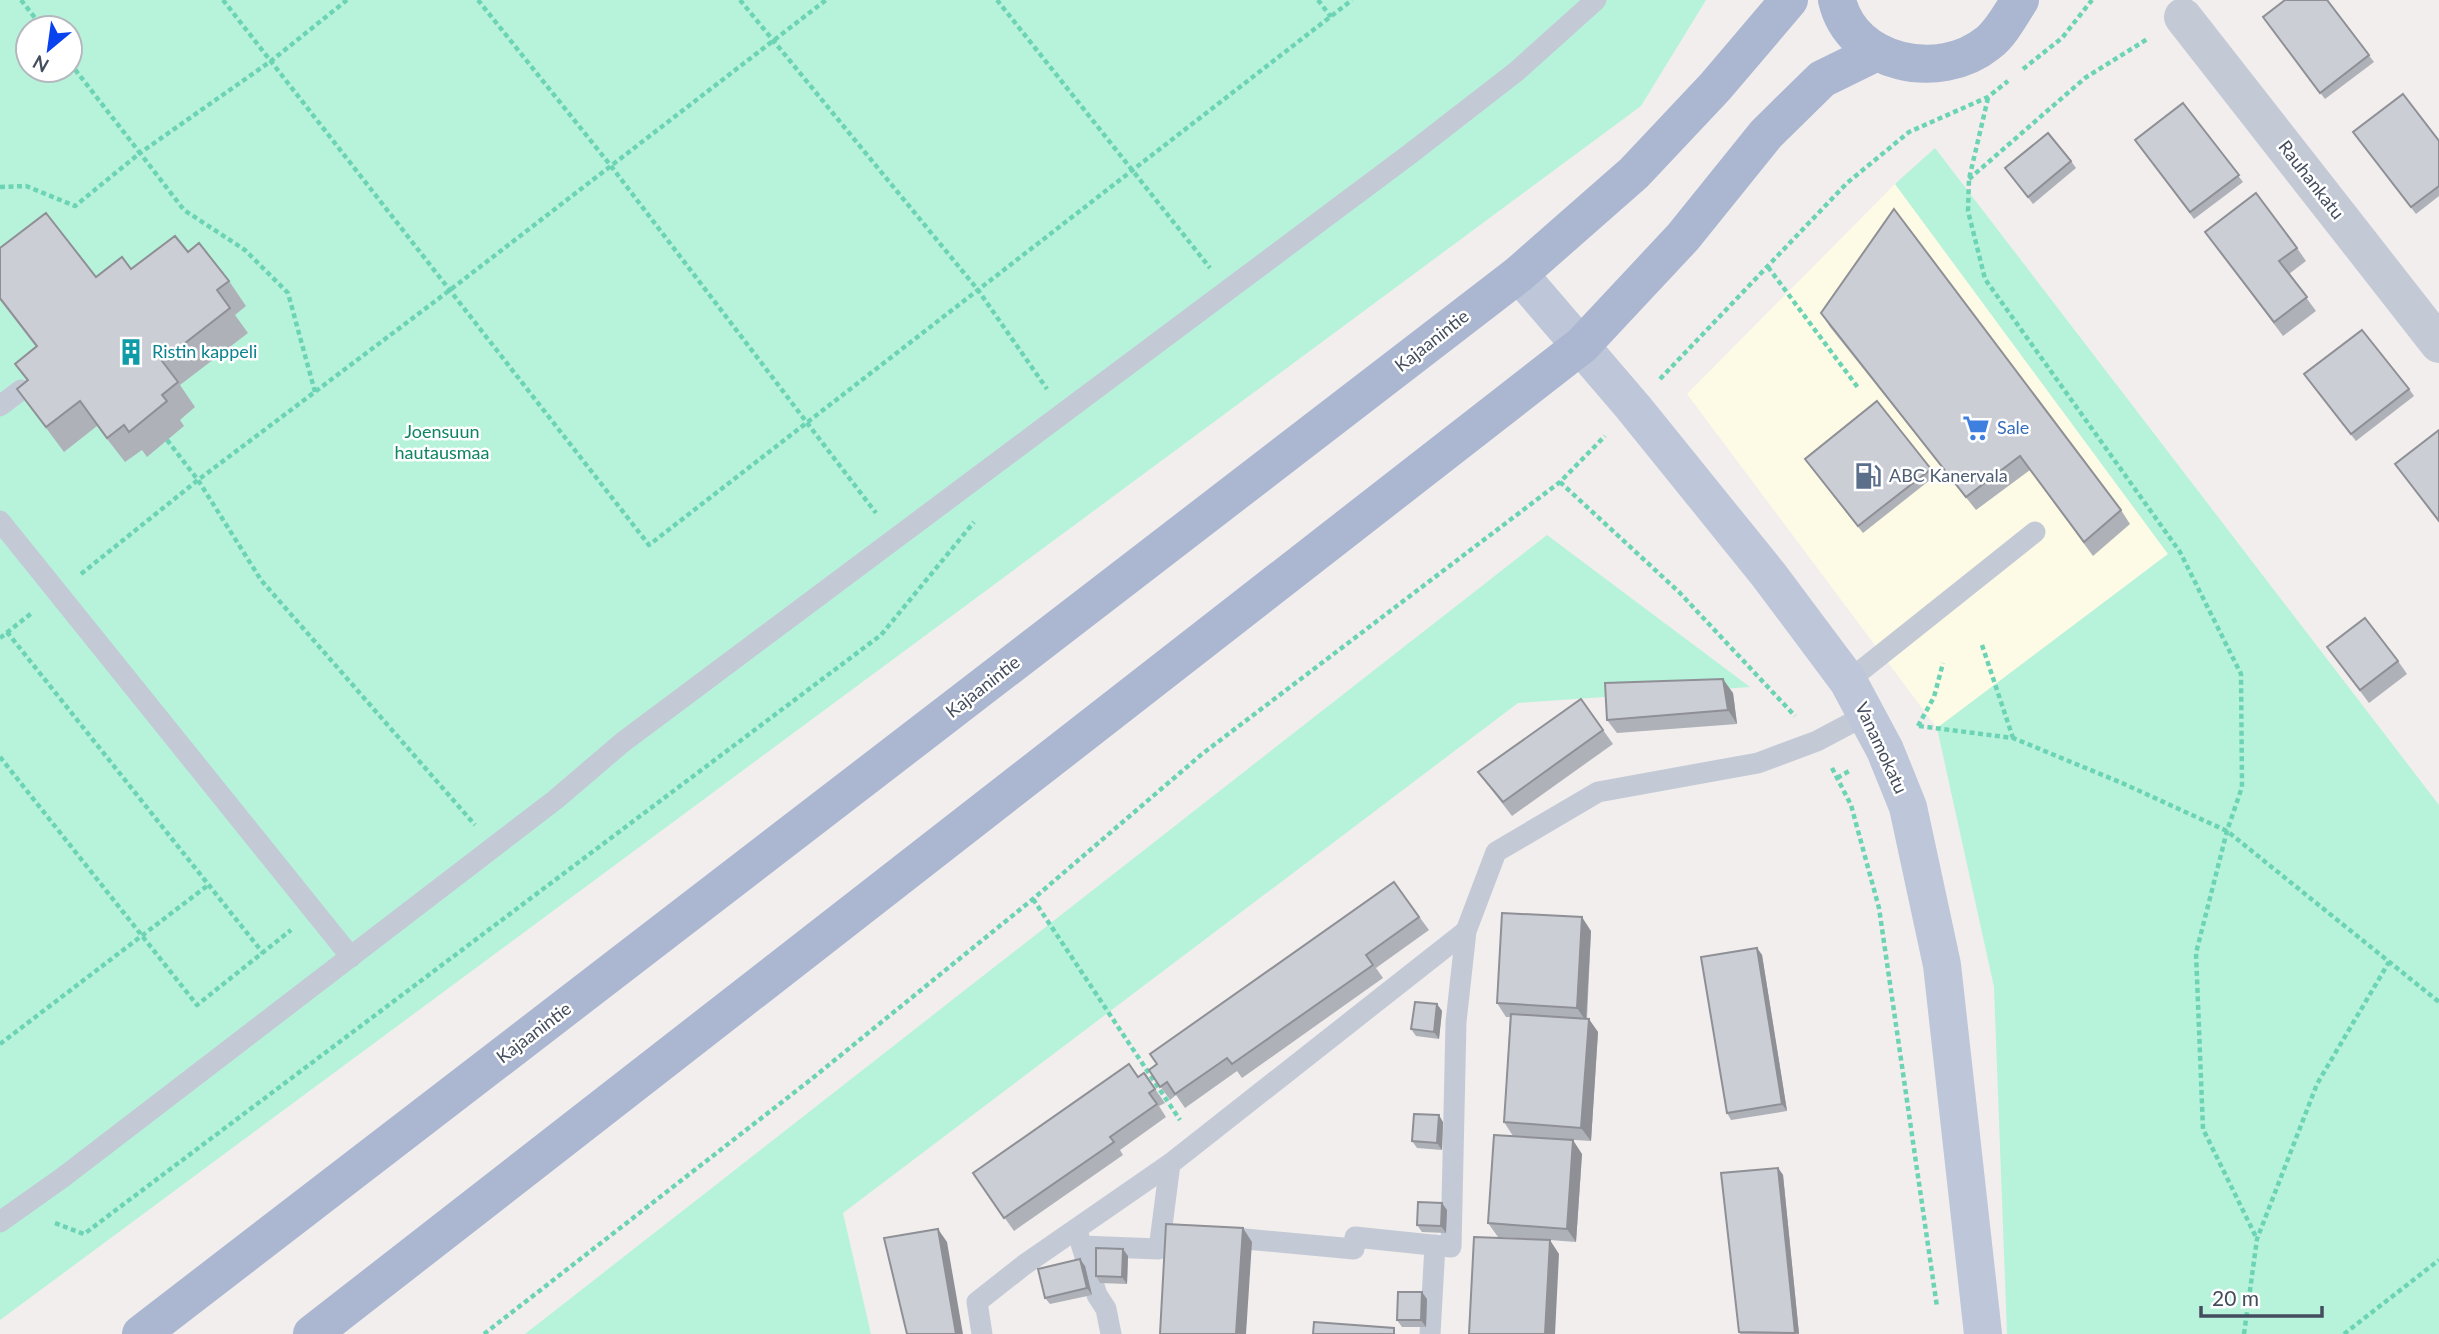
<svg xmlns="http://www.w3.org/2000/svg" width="2439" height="1334" font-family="Lato,sans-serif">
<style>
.commercial{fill:#fdfbe5}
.green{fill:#b7f3da;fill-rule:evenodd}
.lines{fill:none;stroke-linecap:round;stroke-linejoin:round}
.path{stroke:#6cd4b4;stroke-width:4.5;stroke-dasharray:5 3.5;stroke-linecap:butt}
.lane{stroke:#c3cad6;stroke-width:21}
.street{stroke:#c3cad6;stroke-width:38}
.secondary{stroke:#bec6d9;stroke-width:38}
.primary{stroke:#abb6d0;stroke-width:38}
.wall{fill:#afb1b8}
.shaded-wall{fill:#8f9096}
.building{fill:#ccced6;stroke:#8f9096;stroke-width:2}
.labels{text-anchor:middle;stroke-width:5;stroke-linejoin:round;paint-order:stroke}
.street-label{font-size:18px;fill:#444d5d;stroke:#fff}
.culture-label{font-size:18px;fill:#0d838f;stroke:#fff;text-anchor:start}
.shop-label{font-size:18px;fill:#366cbe;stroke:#fff;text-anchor:start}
.park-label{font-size:18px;fill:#0e8560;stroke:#fff}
.service-label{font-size:18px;fill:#4e5e75;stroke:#fff;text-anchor:start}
</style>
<rect width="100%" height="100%" fill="#f1eeed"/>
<path class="commercial" d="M1895 184 2168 554 1937 728 1687 394Z"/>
<g class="green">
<path d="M0 0H1706L1641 106 0 1320ZM28 28H70V70H28Z"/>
<path d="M1935 148 2439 805V1334H2007L1994 987 1937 728 2168 554 1895 184Z"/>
<path d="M1547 535 1750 687 1518 703 843 1213 871 1334H525Z"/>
</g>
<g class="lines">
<g class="path">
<path d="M21 0 43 28"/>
<path d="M223 0 649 545 1352 0"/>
<path d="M478 0 611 166 876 513"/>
<path d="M740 0 978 290 1047 389"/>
<path d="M997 0 1210 268"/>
<path d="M1318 0 1331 17"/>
<path d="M2023 69 2062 38 2092 0"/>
<path d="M1988 98 1969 179 1968 211 1985 279 2180 552 2241 674 2242 787 2227 831 2196 953 2203 1129 2257 1239"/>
<path d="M1969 179 2085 78 2149 38"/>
<path d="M0 187 26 186 75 206 140 153 70 63"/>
<path d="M1768 267 1859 389"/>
<path d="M1660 379 1847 183 1909 132 1988 97 2008 81"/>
<path d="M315 392 288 293 245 250 184 210 140 153 271 61 347 0"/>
<path d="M167 440 198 480 261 580 475 825"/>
<path d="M1560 482 1679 592 1795 716"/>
<path d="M81 574 198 480 450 290 826 0"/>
<path d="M7 632 263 953"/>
<path d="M0 638 33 612"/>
<path d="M1982 645 2013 738"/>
<path d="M1918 726 1934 697 1943 663"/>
<path d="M1919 726 2013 738 2122 783 2227 831 2439 1002"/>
<path d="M0 757 197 1005 291 930"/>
<path d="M1832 768 1851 805 1879 908 1937 1307"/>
<path d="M1837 778 1851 770"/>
<path d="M1033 899 1180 1120"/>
<path d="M0 1044 207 886"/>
<path d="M55 1223 84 1234 881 635 974 522"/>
<path d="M484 1334 809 1081 1033 899 1202 754 1560 482 1605 436"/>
<path d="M2244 1334 2257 1239 2317 1084 2389 962"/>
<path d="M2344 1334 2439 1260"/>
</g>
<g class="lane">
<path d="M0 406 21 390"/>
<path d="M0 521 351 957"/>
<path d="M1848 681 2035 532"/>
<path d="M0 1222 62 1178 555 800 623 742 1410 154 1517 71 1596 0"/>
<path d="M1078 1234 1097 1295 1106 1309 1111 1334"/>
<path d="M1224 1237 1354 1249 1355 1237 1451 1247 1456 1022 1466 931 1496 852 1598 792 1758 763 1817 741 1868 714"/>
<path d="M1082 1246 1159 1249 1170 1164"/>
<path d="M982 1334 977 1302 1024 1265 1170 1164 1466 931"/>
<path d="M1430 1334 1435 1245"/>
</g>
<path class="street" d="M2183 17 2439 344"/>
<path class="secondary" d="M1519 274 1633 407 1768 574 1848 681 1885 750 1908 807 1942 965 1983 1334"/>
<g class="primary">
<path d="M1837 0C1852 65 1940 82 1988 43 2001 33 2011 14 2020 0"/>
<path d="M141 1334 1519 274 1634 173 1715 87 1789 0"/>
<path d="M312 1334 1582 345 1683 237 1766 134 1822 79 1877 52"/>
</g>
</g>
<g class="wall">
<path d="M2327 0 2374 62 2325 99 2263 17Z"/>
<path d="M2183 103 2243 182 2194 219 2135 140Z"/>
<path d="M2353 132 2439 141V196L2416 214Z"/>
<path d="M2071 161 2076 168 2033 204 2005 168Z"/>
<path d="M2205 232 2297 248 2306 261 2289 274 2316 311 2283 336Z"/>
<path d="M0 248 96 277 131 269 188 252 229 281 246 306 235 315 248 333 180 385 195 407 180 420 184 426 147 457 142 450 125 462 97 426 64 452 17 389 27 381 15 364 36 347 0 300Z"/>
<path d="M1821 313 2121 510 2130 524 2093 556 2030 470 1976 510 1830 327Z"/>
<path d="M2309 381 2409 389 2414 396 2356 441Z"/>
<path d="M1805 459 1931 469 1935 476 1863 533Z"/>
<path d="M2327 647 2398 661 2407 674 2369 703Z"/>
<path d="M1733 693 1737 724 1617 733 1607 720Z"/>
<path d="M1581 699 1613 744 1512 816 1478 772Z"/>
<path d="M1394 882 1429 930 1376 968 1383 978 1242 1078 1237 1071 1185 1108 1176 1095 1170 1100 1149 1070Z"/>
<path d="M1591 931 1587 1019 1598 1032 1591 1141 1513 1136 1504 1122 1510 1017H1506L1497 1003Z"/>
<path d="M1757 948 1762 955 1787 1111 1731 1120 1727 1113Z"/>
<path d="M1437 1004 1442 1011 1439 1039 1416 1036 1411 1029Z"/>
<path d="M1153 1086 1165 1103 1159 1106 1166 1117 1120 1150 1123 1155 1014 1231 973 1173Z"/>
<path d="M1443 1122 1442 1150 1417 1148 1412 1141Z"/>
<path d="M1582 1154 1576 1242 1550 1240 1559 1254 1550 1240 1498 1237 1488 1223Z"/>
<path d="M1778 1168 1783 1175 1799 1334H1740L1739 1332Z"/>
<path d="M1447 1210 1446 1233 1422 1232 1417 1225Z"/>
<path d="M1128 1256 1127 1284 1100 1283 1096 1276Z"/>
<path d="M1085 1266 1092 1295 1050 1304 1045 1298Z"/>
<path d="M1427 1299 1426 1327H1402L1397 1320Z"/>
</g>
<g class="shaded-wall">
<path d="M1723 679 1733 693 1737 724 1728 710Z"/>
<path d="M1582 917 1591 931 1586 1021 1577 1008Z"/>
<path d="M1757 948 1762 955 1787 1111 1782 1104Z"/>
<path d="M1437 1004 1442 1011 1439 1039 1434 1032Z"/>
<path d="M1589 1019 1598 1032 1591 1141 1581 1128Z"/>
<path d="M1439 1115 1443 1122 1442 1150 1437 1143Z"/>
<path d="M1573 1140 1582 1154 1576 1242 1567 1229Z"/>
<path d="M1778 1168 1783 1175 1799 1334 1795 1333Z"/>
<path d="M1442 1203 1447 1210 1446 1233 1441 1226Z"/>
<path d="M1243 1228 1252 1242 1246 1334H1236Z"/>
<path d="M938 1229 947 1242 963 1334H956Z"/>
<path d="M1550 1240 1559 1254 1555 1334H1545Z"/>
<path d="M1123 1249 1128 1256 1127 1284 1122 1277Z"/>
<path d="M1080 1259 1085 1266 1092 1295 1087 1288Z"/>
<path d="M1422 1292 1427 1299 1426 1327 1421 1320Z"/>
</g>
<g class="building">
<path d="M2285 0H2327L2369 55 2320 93 2263 17Z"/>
<path d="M2403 94 2439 141V186L2411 207 2353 132Z"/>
<path d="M2183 103 2239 175 2190 212 2135 140Z"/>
<path d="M2048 133 2071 161 2028 197 2005 168Z"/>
<path d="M2256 193 2297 248 2279 261 2307 297 2274 322 2205 232Z"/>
<path d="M1894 209 2121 510 2084 542 2020 456 1966 497 1821 313Z"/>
<path d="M46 213 96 277 122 257 131 269 175 236 188 252 199 243 229 281 217 290 230 308 162 361 178 382 162 395 167 401 129 432 124 425 107 438 80 401 46 427 17 389 28 380 15 364 37 346 0 298V248Z"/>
<path d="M2362 330 2409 389 2351 434 2304 374Z"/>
<path d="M1877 401 1931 469 1858 526 1805 459Z"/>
<path d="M2439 430V521L2395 464Z"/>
<path d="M2365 618 2398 661 2360 690 2327 647Z"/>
<path d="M1723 679 1728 710 1607 720 1605 683Z"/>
<path d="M1581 699 1603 730 1503 802 1478 772Z"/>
<path d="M1394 882 1419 917 1366 955 1373 965 1232 1064 1227 1058 1175 1094 1167 1082 1160 1087 1149 1070 1157 1064 1150 1054Z"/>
<path d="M1502 913 1582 917 1577 1008 1497 1003Z"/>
<path d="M1757 948 1782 1104 1727 1113 1701 957Z"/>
<path d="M1415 1002 1437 1004 1434 1032 1411 1029Z"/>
<path d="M1511 1014 1589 1019 1581 1128 1504 1122Z"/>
<path d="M1129 1064 1138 1077 1144 1073 1155 1089 1149 1093 1157 1104 1110 1137 1114 1142 1004 1218 973 1173Z"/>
<path d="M1414 1114 1439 1115 1437 1143 1412 1141Z"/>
<path d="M1494 1135 1573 1140 1567 1229 1488 1223Z"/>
<path d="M1778 1168 1795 1333 1739 1332 1721 1173Z"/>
<path d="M1418 1202 1442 1203 1441 1226 1417 1225Z"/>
<path d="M1166 1224 1243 1228 1236 1334H1160Z"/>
<path d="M938 1229 956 1334H907L884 1238Z"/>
<path d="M1474 1237 1550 1240 1545 1334H1469Z"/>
<path d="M1096 1248 1123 1249 1122 1277 1096 1276Z"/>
<path d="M1080 1259 1087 1288 1045 1298 1038 1269Z"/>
<path d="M1398 1292H1422L1421 1320H1397Z"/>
<path d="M1314 1322 1394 1328V1334H1313Z"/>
</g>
<defs>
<symbol id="building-bare" viewBox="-9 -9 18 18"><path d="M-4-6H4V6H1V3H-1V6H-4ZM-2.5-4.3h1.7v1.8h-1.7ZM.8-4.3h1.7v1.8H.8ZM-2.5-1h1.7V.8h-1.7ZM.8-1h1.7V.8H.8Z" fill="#0f9aa8" stroke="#fff" stroke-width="2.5" paint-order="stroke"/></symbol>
<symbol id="supermarket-bare" viewBox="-9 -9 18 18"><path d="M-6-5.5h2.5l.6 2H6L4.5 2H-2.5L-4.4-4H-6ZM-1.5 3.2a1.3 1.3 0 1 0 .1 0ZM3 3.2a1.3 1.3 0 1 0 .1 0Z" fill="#3f7fe0" stroke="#fff" stroke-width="2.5" paint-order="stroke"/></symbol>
<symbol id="fuel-bare" viewBox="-9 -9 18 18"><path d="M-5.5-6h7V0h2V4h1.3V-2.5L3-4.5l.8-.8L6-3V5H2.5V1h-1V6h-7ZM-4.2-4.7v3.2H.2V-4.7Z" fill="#5c6f8a" stroke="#fff" stroke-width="2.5" paint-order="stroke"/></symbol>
</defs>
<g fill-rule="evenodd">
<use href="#building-bare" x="112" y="333" width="38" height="38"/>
<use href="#supermarket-bare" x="1957" y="409" width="38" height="38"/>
<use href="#fuel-bare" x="1849" y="457" width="38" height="38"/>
</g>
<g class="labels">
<g class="street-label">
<text transform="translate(2311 180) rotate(52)" y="6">Rauhankatu</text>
<text transform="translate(1432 341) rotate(-38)" y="6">Kajaanintie</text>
<text transform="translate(983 687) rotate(-38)" y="6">Kajaanintie</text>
<text transform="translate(1881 748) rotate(65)" y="6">Vanamokatu</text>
<text transform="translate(534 1033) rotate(-37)" y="6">Kajaanintie</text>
</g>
<g class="culture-label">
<text x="152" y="358">Ristin kappeli</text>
</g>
<g class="shop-label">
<text x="1997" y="434">Sale</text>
</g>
<g class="park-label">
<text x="442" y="438">Joensuun<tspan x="442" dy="21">hautausmaa</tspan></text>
</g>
<g class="service-label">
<text x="1889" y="482">ABC Kanervala</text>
</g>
</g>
<g transform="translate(49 49) rotate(209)"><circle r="33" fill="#ffffff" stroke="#b4b8be" stroke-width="2"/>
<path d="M0-5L12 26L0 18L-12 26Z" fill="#0942ef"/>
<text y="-10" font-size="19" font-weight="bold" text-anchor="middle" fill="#444d5d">N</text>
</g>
<path d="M2201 1306v10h121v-10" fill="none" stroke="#444d5d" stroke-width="3.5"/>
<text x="2212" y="1306" font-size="21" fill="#444d5d" stroke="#ffffff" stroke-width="5" paint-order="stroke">20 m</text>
</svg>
